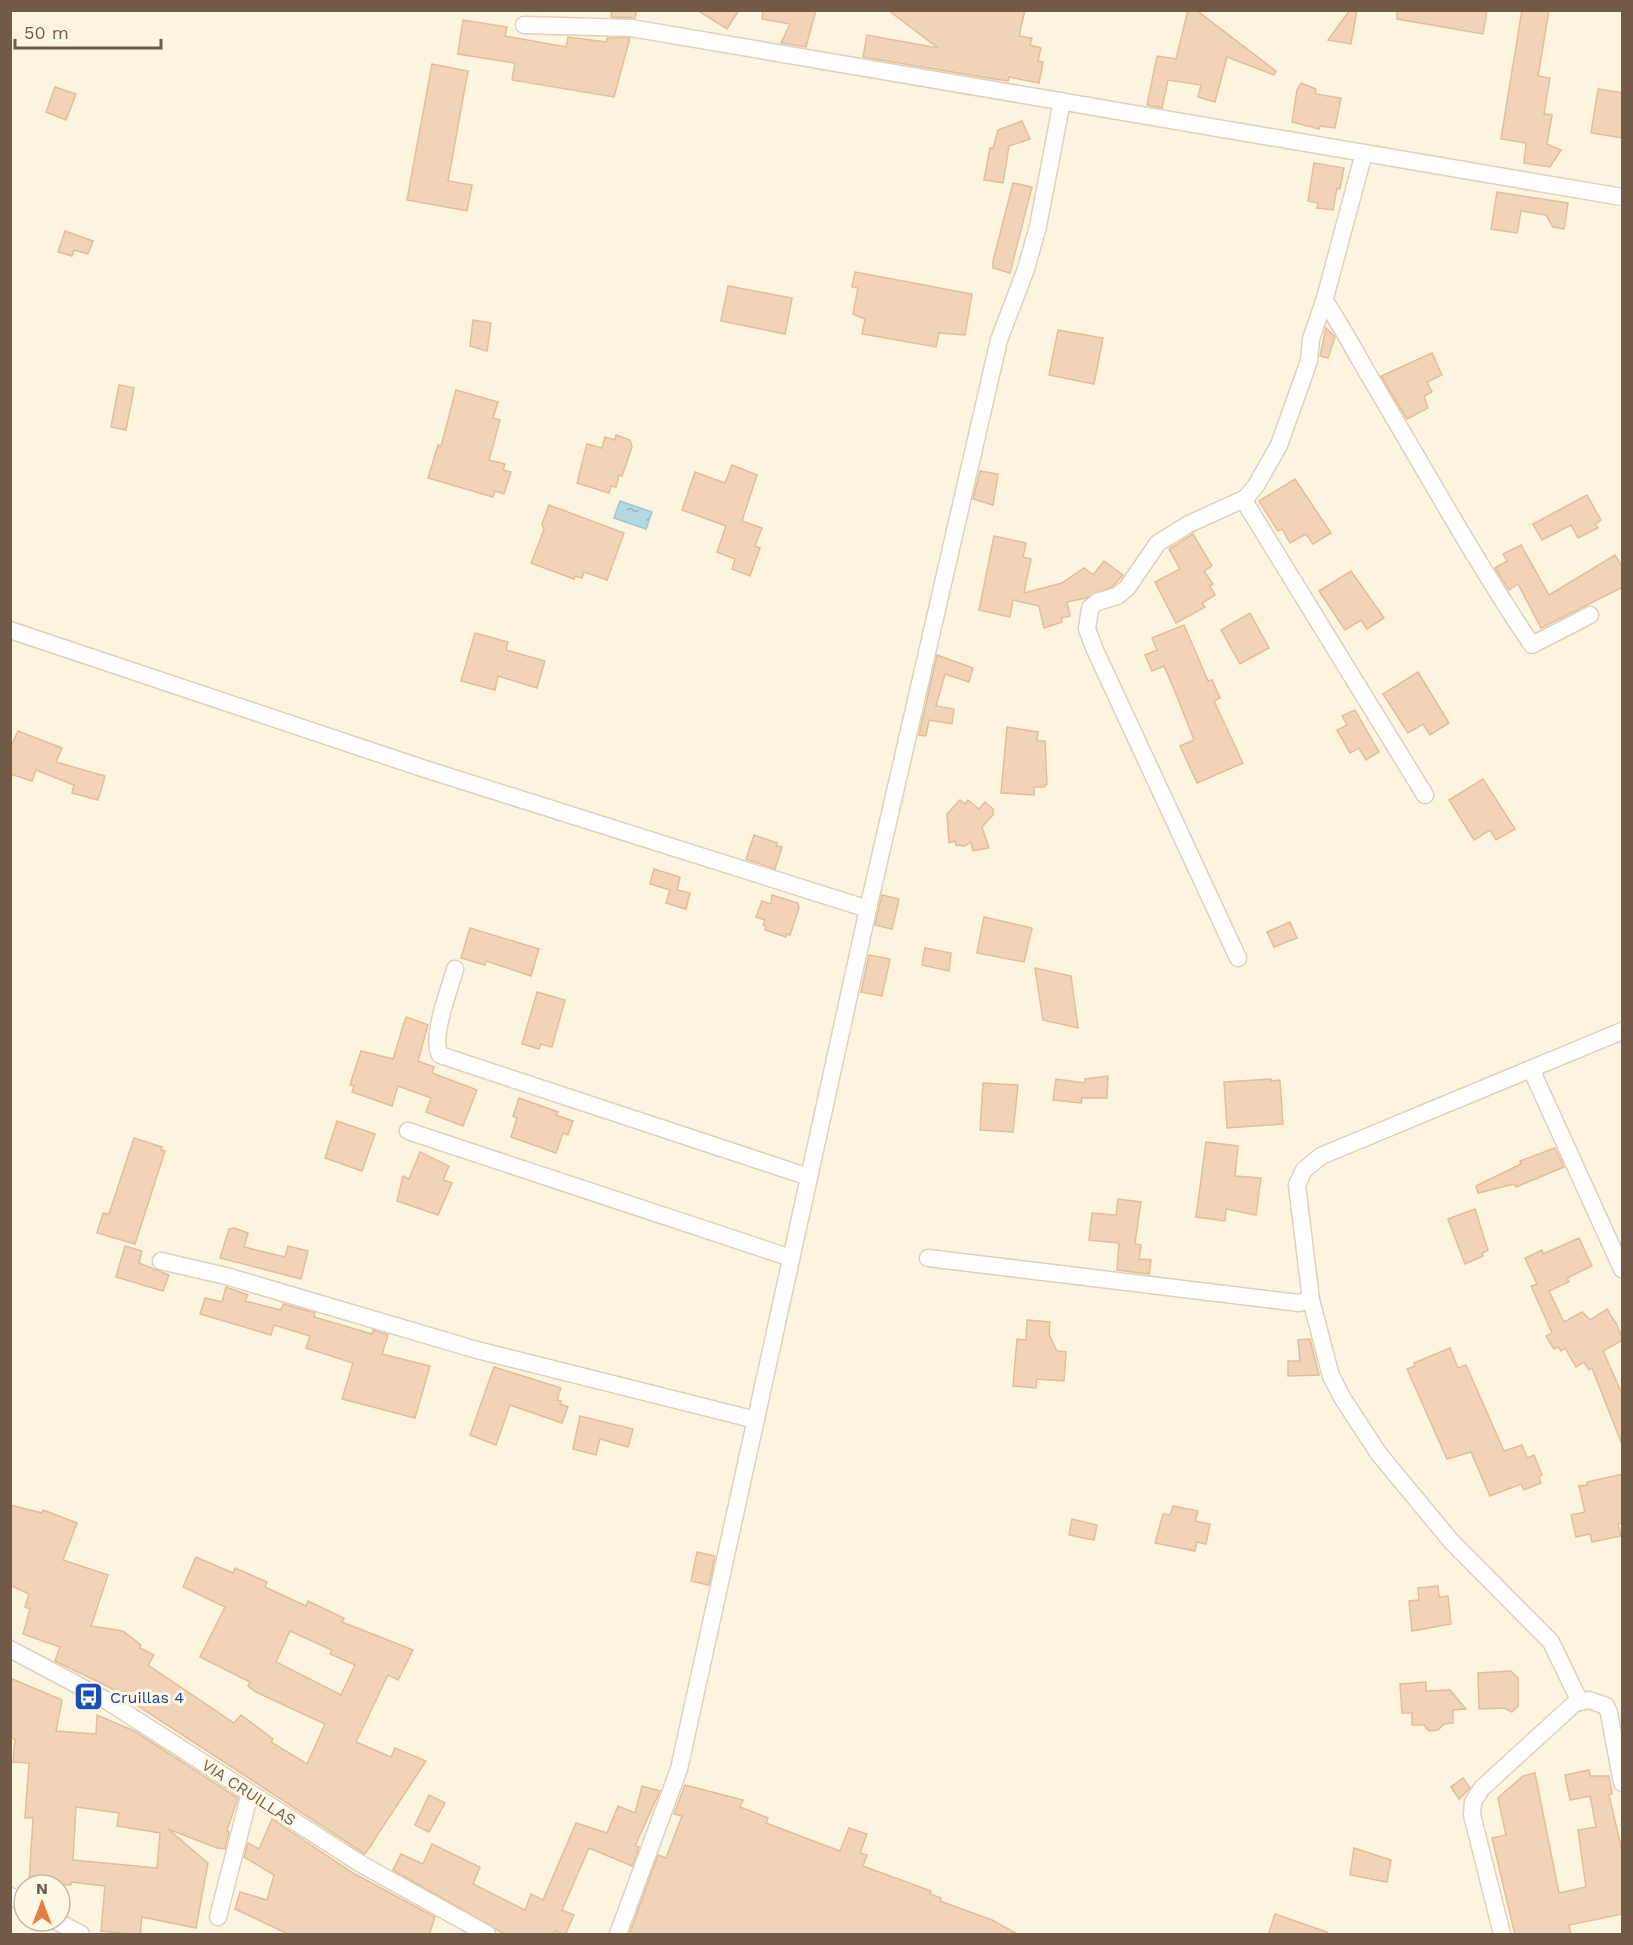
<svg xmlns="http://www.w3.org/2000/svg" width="1633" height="1945" font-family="'Work Sans',sans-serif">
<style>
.water{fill:url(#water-ripples);stroke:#9bc7d6;stroke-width:1.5}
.building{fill:#f1d4b7;stroke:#e3bd98;stroke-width:1.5;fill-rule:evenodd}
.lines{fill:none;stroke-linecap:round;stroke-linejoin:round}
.minor-casing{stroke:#dfd0bc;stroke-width:19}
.minor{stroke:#fff;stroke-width:16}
.labels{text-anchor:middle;stroke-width:6;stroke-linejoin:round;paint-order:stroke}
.transit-label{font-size:16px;fill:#164399;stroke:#fff8e5;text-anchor:start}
.street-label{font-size:16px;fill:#715b48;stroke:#fff8e5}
</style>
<defs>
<pattern id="water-ripples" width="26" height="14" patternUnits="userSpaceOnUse" patternTransform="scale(1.5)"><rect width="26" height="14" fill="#b5d8e4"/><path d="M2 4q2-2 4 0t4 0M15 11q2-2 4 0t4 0" fill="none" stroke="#98b2bb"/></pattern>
</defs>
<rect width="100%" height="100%" fill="#fcf4df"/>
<path class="water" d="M620 501 652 512 646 529 614 518Z"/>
<g class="building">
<path d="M612 10H637L635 18 611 17Z"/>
<path d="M697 10H739L727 29Z"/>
<path d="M763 10H816L806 47 781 43 790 24 762 19Z"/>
<path d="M888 10H1025L1019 36 1032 38 1030 45 1041 48 1038 61 1043 62 1039 83 1009 77 1008 81 988 78 863 57 867 35 938 48Z"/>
<path d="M1188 10H1196L1276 71 1274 75 1227 57 1215 102 1198 97 1201 85 1168 80 1162 108 1147 105 1157 56 1176 59Z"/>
<path d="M1350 10H1357L1351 44 1328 40Z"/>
<path d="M1397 10H1487L1483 34 1397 19Z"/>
<path d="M1522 10H1549L1538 76 1550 78 1544 114 1552 115 1547 144 1561 150 1550 167 1524 163 1526 143 1501 139Z"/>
<path d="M463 20 507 27 505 36 566 47 568 37 606 42 607 38H630L614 97 512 80 515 63 458 54Z"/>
<path d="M432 64 468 71 448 181 472 185 467 211 407 200Z"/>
<path d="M1301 83 1316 89 1315 94 1341 98 1335 128 1320 126 1319 129 1292 122 1297 90Z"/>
<path d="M55 87 76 94 66 120 46 112Z"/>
<path d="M1598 89 1623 93V138L1591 133Z"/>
<path d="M1022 121 1030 139 1009 146 1003 183 984 180 990 148H993L998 130Z"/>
<path d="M1314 163 1344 168 1340 189 1337 188 1333 210 1317 208 1318 203 1308 201Z"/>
<path d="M1013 183 1032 187 1010 273 993 268V261Z"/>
<path d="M1497 192 1568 203 1564 229 1553 227 1546 215 1521 211 1517 233 1491 229Z"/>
<path d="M65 231 93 241 88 254 74 250 72 256 58 252Z"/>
<path d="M855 272 972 294 965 335 939 333 936 347 862 334 865 319 853 314 858 288 852 287Z"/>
<path d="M728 286 792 298 785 334 721 321Z"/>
<path d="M473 320 491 323 487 351 470 346Z"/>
<path d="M1326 328 1335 337 1328 358 1320 356Z"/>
<path d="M1058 330 1103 338 1094 384 1049 375Z"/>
<path d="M1432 353 1442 375 1427 382 1432 392 1424 396 1428 408 1407 419 1381 376Z"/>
<path d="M119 385 134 388 126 430 111 427Z"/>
<path d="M456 390 498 402 493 418 500 420 489 460 505 464 503 470 511 472 504 494 495 491 493 497 428 478 438 445 441 446Z"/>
<path d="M616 435 630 440 632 447 622 476 619 475 616 487 611 486 609 493 577 483 587 444 602 448 605 437 615 440Z"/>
<path d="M732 465 757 475 742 521 762 528 755 546 760 548 750 576 732 569 735 559 717 552 726 526 682 510 695 472 725 483Z"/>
<path d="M980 471 998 474 993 505 973 499Z"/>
<path d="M1295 479 1331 533 1313 544 1306 534 1290 543 1282 529 1278 531 1259 501Z"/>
<path d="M1587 495 1601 520 1595 524 1598 528 1578 538 1571 525 1542 540 1533 524Z"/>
<path d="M549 505 624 533 607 580 584 572 582 578 575 576 574 579 531 563 544 530 542 524Z"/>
<path d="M1193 534 1212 566 1204 571 1213 584 1210 586 1215 595 1202 603 1205 607 1176 623 1155 582 1180 569 1169 549Z"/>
<path d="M994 536 1026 543 1023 557 1031 559 1024 593 1062 583 1084 568 1093 575 1104 561 1123 575 1112 587 1086 598 1067 602 1070 616 1061 618 1062 622 1044 628 1039 606 1013 600 1010 617 979 610Z"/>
<path d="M1521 545 1549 595 1615 555 1623 568V587L1541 628 1518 584 1509 590 1495 568 1507 561 1503 554Z"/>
<path d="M1351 571 1384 618 1367 629 1361 620 1345 630 1319 591Z"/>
<path d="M1250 613 1269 648 1240 664 1221 630Z"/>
<path d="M1184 625 1208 681 1212 680 1220 698 1214 701 1243 763 1197 783 1180 746 1194 740 1176 694 1164 666 1152 671 1145 655 1157 650 1152 638Z"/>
<path d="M475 633 508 642 506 650 545 661 537 688 498 676 495 690 461 681Z"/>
<path d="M937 655 973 668 969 682 945 674 936 706 954 709 952 724 929 720 926 736 919 735Z"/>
<path d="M1418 672 1449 723 1430 735 1423 724 1408 733 1383 694Z"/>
<path d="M1355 710 1379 752 1366 760 1359 748 1350 753 1337 730 1347 725 1342 716Z"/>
<path d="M1007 727 1038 732 1037 741H1045L1047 784 1044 787H1034V795L1001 793Z"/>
<path d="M18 731 62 748 56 762 105 776 98 800 72 793 74 785 36 770 32 781 10 774V749Z"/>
<path d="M1483 779 1515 829 1496 840 1490 830 1474 840 1449 800Z"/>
<path d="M960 800 965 804 968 800 979 809 985 802 993 809V815L982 827 989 848 973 851 971 842 965 846 956 845 955 841 949 843 947 814Z"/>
<path d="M754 835 777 843 776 846 782 847 775 869 746 859Z"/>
<path d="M654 869 680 877 677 890 690 893 686 909 666 903 670 890 650 884Z"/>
<path d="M772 895 798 903 799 908 790 935 787 934 786 937 765 930 766 926 763 925 765 920 756 917 762 901 771 904Z"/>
<path d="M882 895 899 899 892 929 875 925Z"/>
<path d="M984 917 1032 928 1024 962 977 953Z"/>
<path d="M1290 922 1297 938 1274 947 1267 932Z"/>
<path d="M470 928 539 949 531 976 486 961 485 965 461 958Z"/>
<path d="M925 948 951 953 949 971 922 965Z"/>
<path d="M869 955 890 959 882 996 861 992Z"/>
<path d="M1035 968 1071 976 1078 1028 1043 1020Z"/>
<path d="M537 992 565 1000 552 1047 541 1044 539 1049 522 1044Z"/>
<path d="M406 1017 428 1025 418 1061 434 1067 432 1073 477 1090 463 1126 426 1112 431 1098 398 1086 392 1106 352 1092 354 1086 350 1085 361 1051 393 1059Z"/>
<path d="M1108 1076 1107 1098H1082L1081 1103 1053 1100 1056 1079 1085 1083V1079Z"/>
<path d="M1271 1079V1081L1280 1080 1283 1124 1227 1128 1224 1082Z"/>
<path d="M983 1083 1018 1085 1013 1132 980 1130Z"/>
<path d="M519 1098 558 1112 556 1115 573 1121 568 1135 563 1133 556 1153 511 1137 517 1118 513 1116Z"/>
<path d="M337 1121 375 1134 362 1171 325 1158Z"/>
<path d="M134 1138 162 1147 161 1150 165 1151 135 1244 97 1233 103 1213 109 1214Z"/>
<path d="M1206 1142 1238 1146 1235 1176 1261 1178 1256 1215 1226 1209 1225 1221 1196 1217Z"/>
<path d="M1555 1148 1564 1167 1516 1187 1514 1184 1478 1193 1476 1186 1521 1164 1520 1161Z"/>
<path d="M420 1152 449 1166 443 1180 452 1183 438 1215 397 1201 403 1176 409 1179Z"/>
<path d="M1118 1199 1141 1202 1135 1244 1141 1245 1139 1259 1151 1260 1149 1274 1117 1270 1119 1243 1089 1240 1092 1213 1116 1215Z"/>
<path d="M1475 1209 1488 1250 1482 1253 1483 1256 1465 1264 1448 1219Z"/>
<path d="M234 1228 248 1233 244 1247 285 1257 288 1246 308 1251 301 1279 220 1258 229 1229Z"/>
<path d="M1579 1238 1592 1266 1567 1278 1569 1282 1549 1291 1564 1322 1582 1312 1590 1320 1607 1309 1617 1325 1623 1340 1603 1351 1623 1396V1447L1592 1368 1589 1370 1584 1362 1576 1367 1565 1348 1561 1351 1558 1347 1554 1349 1546 1336 1552 1333 1531 1286 1537 1284 1525 1258 1542 1250 1543 1254Z"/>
<path d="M125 1246 142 1251 139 1263 169 1275 163 1291 116 1277Z"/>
<path d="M226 1287 248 1295 245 1301 281 1310 283 1304 315 1313 314 1317 372 1334 373 1330 388 1335 382 1354 430 1366 415 1418 342 1399 353 1363 306 1348 310 1336 274 1325 271 1335 200 1314 205 1298 222 1302Z"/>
<path d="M1027 1320 1050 1322 1049 1334 1057 1351 1066 1352 1064 1381 1037 1379 1036 1388 1013 1386 1017 1339 1026 1340Z"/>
<path d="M1310 1339 1319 1375 1288 1376V1361H1300L1298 1340Z"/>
<path d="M1450 1348 1458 1368 1466 1365 1504 1451 1522 1445 1527 1458 1534 1455 1542 1475 1539 1477 1541 1483 1524 1490 1521 1484 1490 1496 1471 1452 1447 1459 1407 1369 1415 1366 1414 1363Z"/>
<path d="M494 1367 561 1388 557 1400 561 1401 560 1404 568 1407 562 1423 510 1405 496 1445 470 1435Z"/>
<path d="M580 1416 633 1429 628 1447 600 1439 596 1455 573 1449Z"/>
<path d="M1623 1474V1523L1618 1524 1621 1536 1592 1542 1590 1534 1576 1537 1571 1515 1585 1512 1579 1486 1587 1485V1482Z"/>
<path d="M10 1505 42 1513 43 1510 77 1523 63 1560 108 1575 91 1626 123 1631 141 1645 140 1648 154 1655 148 1665 234 1723 241 1715 273 1739 271 1742 307 1764 325 1724 256 1692 248 1686 250 1682 200 1657 225 1607 183 1587 196 1557 233 1573 235 1568 267 1582 265 1587 306 1606 308 1601 344 1618 342 1622 413 1650 398 1680 388 1675 356 1742 391 1757 395 1748 426 1761 365 1854 109 1687 55 1661 60 1647 23 1634 30 1609 25 1607 29 1594 10 1585ZM290 1631 332 1650 330 1654 355 1665 341 1695 276 1662Z"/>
<path d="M1173 1506 1198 1511 1195 1521 1210 1524 1206 1544 1197 1542 1195 1551 1155 1543 1163 1514 1170 1515Z"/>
<path d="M1072 1519 1097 1525 1094 1540 1069 1535Z"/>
<path d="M697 1552 715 1556 709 1585 691 1581Z"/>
<path d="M1438 1586 1439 1597 1448 1596 1451 1624 1412 1631 1409 1601 1419 1600 1418 1588Z"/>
<path d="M1511 1671 1518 1678V1706L1512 1712 1504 1708 1479 1709 1478 1673Z"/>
<path d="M10 1678 62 1700 56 1731 96 1734 97 1715 134 1731 238 1798 227 1830 229 1832 225 1849 217 1848 168 1829 208 1863 196 1928 142 1917 140 1935 101 1931 105 1886 71 1882V1885L29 1883 33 1818H25L29 1763 13 1762 15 1739 10 1738ZM76 1807 119 1813 117 1826 160 1833 157 1868 73 1860Z"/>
<path d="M1426 1682V1691L1450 1690 1466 1709 1453 1710V1723L1444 1724 1438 1730 1429 1731 1424 1725H1412V1713H1402L1400 1684Z"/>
<path d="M1589 1770 1590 1776H1609L1612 1794 1609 1795 1623 1855V1914L1569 1925 1571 1935H1515L1492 1838 1506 1835 1498 1798 1523 1776 1535 1773 1559 1893 1586 1887 1578 1830 1596 1827 1590 1796 1570 1800 1565 1775Z"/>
<path d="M1463 1778 1470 1788 1459 1799 1451 1787Z"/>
<path d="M685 1785 743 1800 740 1807 768 1818 766 1823 840 1851 849 1828 867 1834 860 1853 867 1855 863 1866 931 1891 930 1894 941 1898 940 1901 992 1920 1019 1935H629L658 1855 666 1858 682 1816 674 1814Z"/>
<path d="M642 1786 660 1791 635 1846 639 1847 632 1866 589 1848 562 1910 574 1915 565 1935 555 1931 553 1935H506L393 1870 401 1854 423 1864 432 1844 480 1867 473 1884 525 1910 531 1894 543 1900 576 1823 607 1833 618 1806 635 1813Z"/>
<path d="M429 1795 445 1803 429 1832 415 1825Z"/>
<path d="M272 1819 353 1873 435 1917 429 1935H290L235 1909 240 1892 267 1900 274 1875 244 1857 248 1843 259 1849Z"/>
<path d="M1354 1848 1391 1860 1387 1882 1350 1875Z"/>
<path d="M1275 1914 1327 1932V1935H1268Z"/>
</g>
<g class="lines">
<defs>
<g id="minor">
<path d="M524 25 631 28 1622 197"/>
<path d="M1324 300C1342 326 1355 352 1371 379 1424 468 1474 559 1532 645L1590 615"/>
<path d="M1243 499 1425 795"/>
<path d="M10 630 425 769 868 909"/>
<path d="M1238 958 1095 650 1087 629 1090 608 1097 602 1117 596 1127 588 1158 543 1189 524 1246 498 1257 484 1279 445 1309 361 1311 339 1325 298 1364 153"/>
<path d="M455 969C450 989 430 1037 440 1055L809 1177"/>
<path d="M1531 1069 1622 1269"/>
<path d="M408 1131 791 1258"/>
<path d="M928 1258 1299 1303 1311 1300"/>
<path d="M161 1261 226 1276 477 1350 756 1420"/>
<path d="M10 1649 104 1699 361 1864 487 1934"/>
<path d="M1580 1702 1551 1642 1451 1541 1379 1454 1343 1399 1331 1376 1311 1300 1297 1185 1304 1170 1321 1156 1622 1031"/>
<path d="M10 1896 24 1903"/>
<path d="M218 1917 250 1793"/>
<path d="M56 1921 81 1934"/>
<path d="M618 1934 679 1769 868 909 999 340 1026 269 1038 226 1062 101"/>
<path d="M1502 1934 1472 1815 1473 1802 1482 1788 1575 1703 1589 1700 1606 1706 1609 1713 1622 1783"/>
</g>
</defs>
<use href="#minor" class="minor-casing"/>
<use href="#minor" class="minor"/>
</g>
<defs>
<symbol id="bus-square" viewBox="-11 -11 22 22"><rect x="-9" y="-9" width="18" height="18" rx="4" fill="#1a4fb4" stroke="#fff8e5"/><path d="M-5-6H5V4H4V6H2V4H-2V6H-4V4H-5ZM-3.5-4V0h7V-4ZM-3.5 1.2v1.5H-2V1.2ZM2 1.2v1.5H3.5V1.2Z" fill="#fff"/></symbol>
</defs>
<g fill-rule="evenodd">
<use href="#bus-square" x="72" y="1680" width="33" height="33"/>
</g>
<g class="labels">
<g class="transit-label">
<text x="110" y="1703">Cruillas 4</text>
</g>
<g class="street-label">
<text transform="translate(249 1792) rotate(33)" y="6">VIA CRUILLAS</text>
</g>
</g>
<rect width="1633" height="1945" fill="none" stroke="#715b48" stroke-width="24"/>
<g transform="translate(42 1903)"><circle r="28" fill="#fff8e5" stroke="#c6b9a6" stroke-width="1.5"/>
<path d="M0-4.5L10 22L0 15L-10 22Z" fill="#e57a44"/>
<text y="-9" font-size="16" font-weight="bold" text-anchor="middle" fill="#715b48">N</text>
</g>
<path d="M15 39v9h146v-9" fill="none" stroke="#715b48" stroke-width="3"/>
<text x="24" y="39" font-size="18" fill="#715b48" stroke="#fff8e5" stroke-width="4.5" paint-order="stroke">50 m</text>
</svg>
